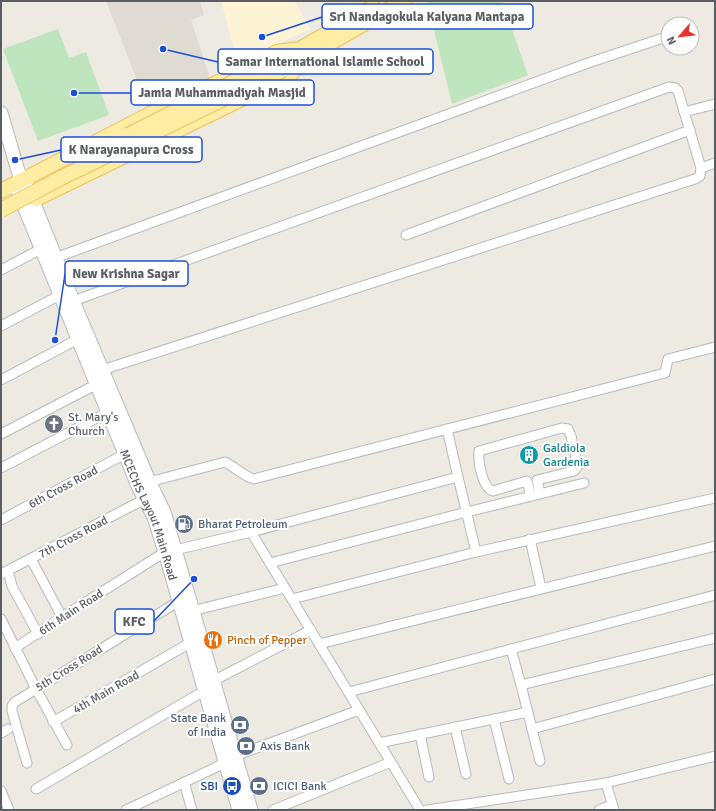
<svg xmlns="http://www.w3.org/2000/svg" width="716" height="811" font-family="Signika,sans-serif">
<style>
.commercial{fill:#fdf3d5}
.education{fill:#dfdbd2}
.green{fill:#bee5bd}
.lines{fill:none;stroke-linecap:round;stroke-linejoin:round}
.minor-casing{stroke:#b7b9be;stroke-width:11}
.secondary-casing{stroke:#b5b9be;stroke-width:15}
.primary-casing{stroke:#f0c056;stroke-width:16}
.minor{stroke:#fff;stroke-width:9}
.secondary{stroke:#fff;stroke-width:13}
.primary{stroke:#ffeda4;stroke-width:14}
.primary-bridge-casing{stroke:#f0c056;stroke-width:16;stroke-linecap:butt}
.primary-bridge{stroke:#ffeda4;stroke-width:14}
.labels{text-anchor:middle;stroke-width:4;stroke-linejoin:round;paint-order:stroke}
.worship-label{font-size:12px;fill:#5b616d;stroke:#fff;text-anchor:start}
.culture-label{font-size:12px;fill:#0d838f;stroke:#fff;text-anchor:start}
.street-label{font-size:12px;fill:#5a5e62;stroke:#fff}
.service-label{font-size:12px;fill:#4e5e75;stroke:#fff;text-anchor:start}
.food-label{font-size:12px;fill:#c56008;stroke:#fff;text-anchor:start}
.transit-label{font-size:12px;fill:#164399;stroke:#fff;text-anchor:end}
.leader{fill:none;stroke:#1d4ed8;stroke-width:1.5}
.callout-dot{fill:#1d4ed8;stroke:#fff;stroke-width:1.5}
.callout{fill:#fff;stroke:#1d4ed8;stroke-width:1.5}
.callout-label{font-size:13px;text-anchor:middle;font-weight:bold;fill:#5a5e62}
</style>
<rect width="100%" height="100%" fill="#edeae1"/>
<path class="commercial" d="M221 1H295L310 29 238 63Z"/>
<path class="education" d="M106 1H200L204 15 191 20 210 78 148 108Z"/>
<g class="green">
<path d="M427 1H502L528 75 452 104Z"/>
<path d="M58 29 69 58 86 52 109 115 38 141 3 49Z"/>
</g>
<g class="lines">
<defs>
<g id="minor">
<path d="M684 112 715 104"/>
<path d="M701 168 715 163"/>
<path d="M406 235 690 130"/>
<path d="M55 258 588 63 666 37"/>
<path d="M1 270 41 249"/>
<path d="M73 301 669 87 675 88 678 91 701 168 700 176 695 179 102 370"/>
<path d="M1 326 60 295"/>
<path d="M1 380 78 339"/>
<path d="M1 434 101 382"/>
<path d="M1 468 108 412"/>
<path d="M458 477 476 552"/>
<path d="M145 483 225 462C235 467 243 476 254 479L665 373 668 359 715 347"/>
<path d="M531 496 527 481 493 491C482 488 478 461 479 451L562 428 568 429 571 436 578 466 574 471 537 480 540 494"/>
<path d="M1 520 125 454"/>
<path d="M251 532 420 810"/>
<path d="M530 539 541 588"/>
<path d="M175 550 251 532 458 477 447 429"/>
<path d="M31 559 62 617"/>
<path d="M270 563 467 512 584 483"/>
<path d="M8 571 12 586 38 634"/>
<path d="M1 574 145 499"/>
<path d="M292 599 476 552 715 498"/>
<path d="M192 611 285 588"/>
<path d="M1 619 36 689 67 745"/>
<path d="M319 644 715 546"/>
<path d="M15 648 62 617 165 552"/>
<path d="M511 649 521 685 540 761"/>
<path d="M213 681 311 630"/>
<path d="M521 685 715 638"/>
<path d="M349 692 715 595"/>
<path d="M494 719 509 779"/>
<path d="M53 722 195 640"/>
<path d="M455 727 466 774"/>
<path d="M532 729 715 679"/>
<path d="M1 733 8 729"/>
<path d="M420 734 429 777"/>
<path d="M379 743 528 712"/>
<path d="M235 756 359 710"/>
<path d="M27 763 12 711V706L15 702 179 601"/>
<path d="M184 782 192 810"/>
<path d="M606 783 614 810"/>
<path d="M36 789 204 691"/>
<path d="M1 791 9 810"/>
<path d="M126 810 225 763"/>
<path d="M273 810 391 762"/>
<path d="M427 810 606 783 715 756"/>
<path d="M599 810 612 805"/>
</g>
<g id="secondary">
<path d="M1 113 19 174"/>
<path d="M24 179 73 301 149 481 164 512 251 810"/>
<path id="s1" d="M15 184 125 454 138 486 154 517 165 552 239 810"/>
</g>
<g id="primary">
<path d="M1 191 152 113 225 79 277 52 300 49 373 7"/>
<path d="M36 199 289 76 306 57 404 1"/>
</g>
</defs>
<use href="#minor" class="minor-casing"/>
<use href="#secondary" class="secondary-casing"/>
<use href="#primary" class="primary-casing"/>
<use href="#minor" class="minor"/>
<use href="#secondary" class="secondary"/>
<use href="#primary" class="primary"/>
<defs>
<g id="primary-bridge">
<path d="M128 135 279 59"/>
<path d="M1 210 61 178 283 70"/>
</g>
</defs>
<use href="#primary-bridge" class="primary-bridge-casing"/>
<use href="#primary-bridge" class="primary-bridge"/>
</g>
<defs>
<symbol id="church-disc" viewBox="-11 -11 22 22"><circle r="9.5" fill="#6b7280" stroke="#fff"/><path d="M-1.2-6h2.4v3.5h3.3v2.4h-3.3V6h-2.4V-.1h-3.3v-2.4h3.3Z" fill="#fff"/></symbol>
<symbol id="building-disc" viewBox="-11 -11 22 22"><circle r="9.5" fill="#0f9aa8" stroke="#fff"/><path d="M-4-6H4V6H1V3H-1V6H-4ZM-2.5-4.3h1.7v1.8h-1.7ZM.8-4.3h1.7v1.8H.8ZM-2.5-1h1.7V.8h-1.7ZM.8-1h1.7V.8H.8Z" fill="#fff"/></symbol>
<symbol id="fuel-disc" viewBox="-11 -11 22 22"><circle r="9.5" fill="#5c6f8a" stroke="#fff"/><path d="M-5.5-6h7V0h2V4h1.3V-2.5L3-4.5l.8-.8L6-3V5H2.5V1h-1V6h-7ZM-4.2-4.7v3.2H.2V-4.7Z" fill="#fff"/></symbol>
<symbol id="restaurant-disc" viewBox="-11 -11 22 22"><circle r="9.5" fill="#e8710a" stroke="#fff"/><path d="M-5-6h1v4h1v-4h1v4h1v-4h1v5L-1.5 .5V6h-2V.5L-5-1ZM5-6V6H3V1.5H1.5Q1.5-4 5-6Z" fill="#fff"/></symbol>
<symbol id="bank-disc" viewBox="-11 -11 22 22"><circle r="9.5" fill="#5c6f8a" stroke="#fff"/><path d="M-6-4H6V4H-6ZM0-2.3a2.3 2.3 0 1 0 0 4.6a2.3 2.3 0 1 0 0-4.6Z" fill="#fff"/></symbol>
<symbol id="bus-disc" viewBox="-11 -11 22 22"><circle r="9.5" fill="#1a4fb4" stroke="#fff"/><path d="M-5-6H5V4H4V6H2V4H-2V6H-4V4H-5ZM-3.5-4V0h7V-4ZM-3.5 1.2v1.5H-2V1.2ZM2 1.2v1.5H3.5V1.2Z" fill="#fff"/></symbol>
</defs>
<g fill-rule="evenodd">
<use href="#church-disc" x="43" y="413" width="22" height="22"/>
<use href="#building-disc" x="518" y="444" width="22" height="22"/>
<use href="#fuel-disc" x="173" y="513" width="22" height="22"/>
<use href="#restaurant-disc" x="202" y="629" width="22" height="22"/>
<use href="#bank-disc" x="229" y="714" width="22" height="22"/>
<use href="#bank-disc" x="235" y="735" width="22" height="22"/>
<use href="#bus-disc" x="221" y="775" width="22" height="22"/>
<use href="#bank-disc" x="248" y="775" width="22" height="22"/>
</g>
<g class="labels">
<g class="worship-label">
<text x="68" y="421">St. Mary's<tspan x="68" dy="14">Church</tspan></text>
</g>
<g class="culture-label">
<text x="543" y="452">Galdiola<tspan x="543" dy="14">Gardenia</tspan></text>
</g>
<g class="street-label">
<text transform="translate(63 487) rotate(-28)" y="4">6th Cross Road</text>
<text dy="4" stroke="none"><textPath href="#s1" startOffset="357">MCECHS Layout Main Road</textPath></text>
<text transform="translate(73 537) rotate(-28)" y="4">7th Cross Road</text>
<text transform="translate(71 612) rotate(-33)" y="4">6th Main Road</text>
<text transform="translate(69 668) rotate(-32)" y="4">5th Cross Road</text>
<text transform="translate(106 692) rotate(-30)" y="4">4th Main Road</text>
</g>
<g class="service-label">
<text x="198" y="528">Bharat Petroleum</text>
<text x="226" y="722" text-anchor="end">State Bank<tspan x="226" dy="14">of India</tspan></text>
<text x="260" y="750">Axis Bank</text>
<text x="273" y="790">ICICI Bank</text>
</g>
<g class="food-label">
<text x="227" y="644">Pinch of Pepper</text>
</g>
<g class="transit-label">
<text x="218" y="790">SBI</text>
</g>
</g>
<path class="leader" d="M262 37L322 17M163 49L218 62M74 93L131 93M15 160L61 150M55 340L65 274M194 579L154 621"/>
<g class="callout-dot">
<circle cx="262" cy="37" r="4"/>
<circle cx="163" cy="49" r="4"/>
<circle cx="74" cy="93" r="4"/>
<circle cx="15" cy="160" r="4"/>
<circle cx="55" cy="340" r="4"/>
<circle cx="194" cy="579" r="4"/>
</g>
<g class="callout">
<rect x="322" y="4" width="211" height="25" rx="4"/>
<rect x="218" y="49" width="215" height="25" rx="4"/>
<rect x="131" y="80" width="183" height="25" rx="4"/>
<rect x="61" y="137" width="141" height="25" rx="4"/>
<rect x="65" y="261" width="123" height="25" rx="4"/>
<rect x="115" y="609" width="39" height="25" rx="4"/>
</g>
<g class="callout-label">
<text x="427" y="21">Sri Nandagokula Kalyana Mantapa</text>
<text x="325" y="66">Samar International Islamic School</text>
<text x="222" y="97">Jamia Muhammadiyah Masjid</text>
<text x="131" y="154">K Narayanapura Cross</text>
<text x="126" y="278">New Krishna Sagar</text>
<text x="134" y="626">KFC</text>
</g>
<rect width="716" height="811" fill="none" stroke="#5a5e62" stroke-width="4"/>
<g transform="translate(680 36) rotate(242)"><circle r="19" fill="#ffffff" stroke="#bdbfc0"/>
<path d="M0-3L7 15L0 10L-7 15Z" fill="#e8342c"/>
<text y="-6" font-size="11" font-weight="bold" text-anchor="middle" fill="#5a5e62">N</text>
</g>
</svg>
